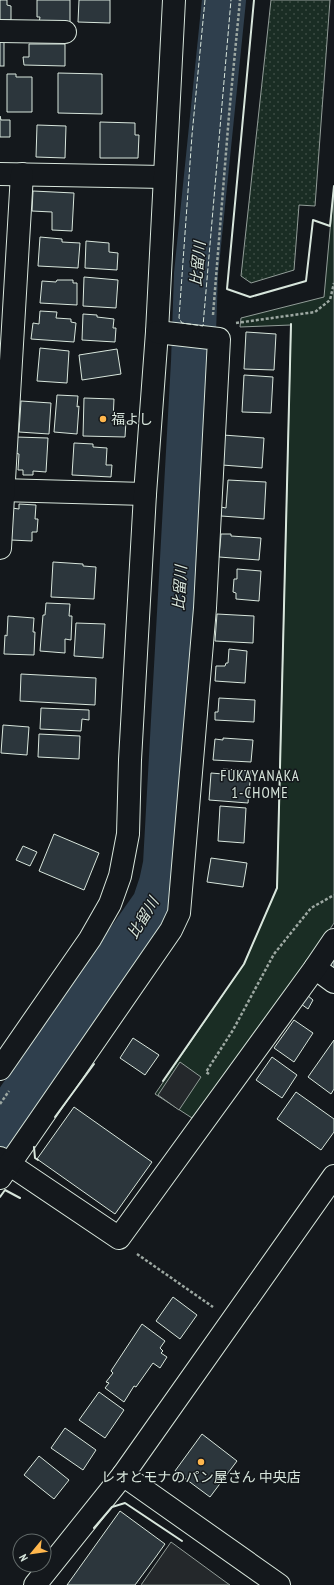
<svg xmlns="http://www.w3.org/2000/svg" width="334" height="1585" font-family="'PT Sans Narrow','Noto Sans JP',sans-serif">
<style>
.grass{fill:url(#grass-dots);stroke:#939e99}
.park{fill:#1a2d24;stroke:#939e99}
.parking{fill:#24282b;stroke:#939e99}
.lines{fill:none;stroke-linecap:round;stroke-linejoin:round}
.river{stroke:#2f3f4d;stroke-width:44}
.building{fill:#2c363c;stroke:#d8e6dc}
.minor-casing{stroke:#d8e6dc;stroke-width:24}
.path{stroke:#9da8a2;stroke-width:2.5;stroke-dasharray:3 2;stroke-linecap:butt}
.minor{stroke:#14181c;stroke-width:22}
.fence{stroke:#d8e6dc;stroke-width:1;stroke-dasharray:5 2;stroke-linecap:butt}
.wall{stroke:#d8e6dc;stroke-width:2}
.poi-dot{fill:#ffb74d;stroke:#14181c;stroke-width:1.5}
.labels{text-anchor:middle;stroke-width:3;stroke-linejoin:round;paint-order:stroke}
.poi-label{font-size:14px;fill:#d8e6dc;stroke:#14181c;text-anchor:start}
.water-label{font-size:15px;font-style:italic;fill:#d8e6dc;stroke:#14181c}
.neighbourhood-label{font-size:15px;letter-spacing:1px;fill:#d8e6dc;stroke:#14181c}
</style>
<defs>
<pattern id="grass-dots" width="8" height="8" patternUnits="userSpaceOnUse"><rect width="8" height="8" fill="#1a2d24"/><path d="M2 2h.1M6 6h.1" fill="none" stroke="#3b4b43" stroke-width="1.8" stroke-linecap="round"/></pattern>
</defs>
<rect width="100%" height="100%" fill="#14181c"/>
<path class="grass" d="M271 0H330L315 206 299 205 294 270 251 283 241 276Z"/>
<path class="park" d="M334 186V923L296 980 192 1118 155 1094 244 964 277 888 291 325 240 327 241 318 324 297Z"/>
<g class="parking">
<path d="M180 1062 201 1077 179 1110 158 1095Z"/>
<path d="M171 1542 227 1583 230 1585H141Z"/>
</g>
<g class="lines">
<path class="river" d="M0 1127 59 1039 154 904 161 883 165 864 193 362 196 274 224 0"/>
</g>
<g class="building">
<path d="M0 0H7V5L11 6V20H0Z"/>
<path d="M37 0H70V28L39 23 40 17H37Z"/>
<path d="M79 0H110V23L78 22Z"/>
<rect x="0" y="42" width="4" height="24"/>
<path d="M29 44H65V66L24 65 23 57H29Z"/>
<path d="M58 73 102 74V114L58 113Z"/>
<path d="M7 74H16V77H32V112H7Z"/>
<path d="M0 116 1 120H10V137H0Z"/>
<path d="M100 122 135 123V135H139L138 158H100Z"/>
<path d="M37 125 66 126 65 158 36 157Z"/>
<path d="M33 191 74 193 72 231 52 230V212L32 211Z"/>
<path d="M40 237 62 239V242L80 243 78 268 38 266Z"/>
<path d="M86 241 109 243V252L118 253 117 270 85 268Z"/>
<path d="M84 277 118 280 116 308 83 306Z"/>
<path d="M57 280H73V283H77V305L40 303 42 281 56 282Z"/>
<path d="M40 311 57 312 56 318 71 319V322L76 323 74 342 31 339 33 323 39 324Z"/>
<path d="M83 314 97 315V317L114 319 113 328H116L115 342 82 340Z"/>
<path d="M246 332 276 334 274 370 244 369Z"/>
<path d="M40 348 69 351 67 383 37 381Z"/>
<path d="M117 349 121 374 82 380 79 355Z"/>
<path d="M244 375 273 377 271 413 242 412Z"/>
<path d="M57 395 78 396 77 407 79 406 77 434 54 432Z"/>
<path d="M84 398 114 399 113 421H126L125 437 83 436Z"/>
<path d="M21 401 51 403 49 434 19 432Z"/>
<path d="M223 435 264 438 262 468 222 465Z"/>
<path d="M16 437 48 438 46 472 33 471V475H23V470H18L19 454 15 453Z"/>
<path d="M74 443 93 444V447L107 448 106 465H112L111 477 72 475Z"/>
<path d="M228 480 266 482 264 519 221 516V507L226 508Z"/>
<path d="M19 504 36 505 35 519H38L37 532H32V541L11 540 12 508 19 509Z"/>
<path d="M221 534H231V536L261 538 259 560 219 557Z"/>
<path d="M53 562 83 564V566L96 567 94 599 51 597Z"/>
<path d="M237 569 261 571 259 601 236 599V593L233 592 234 579H237Z"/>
<path d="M46 603 70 604 69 616H72L71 640 65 639V653L40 651 43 615H45Z"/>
<path d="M217 614 254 616 253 643 215 641Z"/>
<path d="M8 616 34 618 33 632H35L34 655 4 654 5 635 7 636Z"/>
<path d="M76 623 105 624 103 658 74 656Z"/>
<path d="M229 649 247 651 245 683 215 681 216 666H225L226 663H228Z"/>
<path d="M21 674 96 678 95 705 20 701Z"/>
<path d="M219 698 255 700 254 722 215 720V712H218Z"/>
<path d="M41 708 89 710V720L82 719 81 731 40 729Z"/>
<path d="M3 725 29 727 27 755 1 753Z"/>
<path d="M39 734 80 736 79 759 38 757Z"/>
<path d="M223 738 253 740 251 762 213 760 215 739 223 740Z"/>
<path d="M223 769 251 771 248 803 209 800 211 773 223 774Z"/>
<path d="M220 806 246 808 244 843 218 841Z"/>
<path d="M54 834 99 853 84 890 39 871Z"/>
<path d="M23 846 37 852 30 866 16 860Z"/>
<path d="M211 858 247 863 243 887 207 882Z"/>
<path d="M334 960V973L332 972 334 968 330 965Z"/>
<path d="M307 995 313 1000 308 1009 301 1004Z"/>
<path d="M294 1020 313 1033 294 1062 274 1048Z"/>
<path d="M133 1038 159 1055 145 1075 120 1058Z"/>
<path d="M334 1040V1089L331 1094 308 1077Z"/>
<path d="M272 1057 297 1075 282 1098 256 1080Z"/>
<path d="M296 1092 334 1119V1132L321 1150 277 1119Z"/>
<path d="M74 1107 152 1162 115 1214 37 1159Z"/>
<path d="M173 1297 197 1315 180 1339 156 1321Z"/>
<path d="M142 1324 165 1341 160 1348 163 1351 161 1353 167 1357 160 1368 153 1363 136 1387 134 1386 124 1402 105 1388 109 1383 106 1382 113 1373 111 1371Z"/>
<path d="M99 1392 124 1410 105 1438 79 1420Z"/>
<path d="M65 1428 96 1450 83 1470 51 1448Z"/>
<path d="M202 1434 237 1461 210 1497 175 1471Z"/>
<path d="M39 1456 69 1480 54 1499 24 1475Z"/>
<path d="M120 1511 165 1544 155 1558 135 1585H67Z"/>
</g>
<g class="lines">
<defs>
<g id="minor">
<path d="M0 31 65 32"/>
<path d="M0 174 164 177"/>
<path d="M0 490 145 494"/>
<path d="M0 548 22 174"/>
<path d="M315 968 334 982"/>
<path d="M0 1069 90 939 110 904 120 876 128 834 130 760 145 494 157 332 174 0"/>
<path d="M0 1158 119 1238 315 968 334 940"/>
<path d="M0 1178 171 930 179 913 205 608 219 339 157 332"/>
<path d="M123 1475 279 1585"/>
<path d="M35 1585 123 1475 334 1176"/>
</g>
</defs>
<use href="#minor" class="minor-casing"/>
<g class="path">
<path d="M213 315 229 115 240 0"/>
<path d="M236 323 315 312 330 300 334 283"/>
<path d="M209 1074 206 1072 233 1030 274 954 311 908 334 895"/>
<path d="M0 1104 9 1091"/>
<path d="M137 1254 213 1307"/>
</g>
<use href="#minor" class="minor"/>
<path class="fence" d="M205 0 192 135 179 318 182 323 203 326 231 0"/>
<g class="wall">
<path d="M254 0 227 289 250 297 306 281 313 220 330 226 334 186"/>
<path d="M163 1081 244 964 277 888 291 324"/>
<path d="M55 1117 94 1064"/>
<path d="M34 1147 35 1158 38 1160"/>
<path d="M0 1197 5 1190 20 1198"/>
<path d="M94 1528 112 1507 125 1503 182 1541"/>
</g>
</g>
<g class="poi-dot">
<circle cx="103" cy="419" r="4"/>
<circle cx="201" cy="1462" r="4"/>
</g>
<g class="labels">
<g class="poi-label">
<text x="111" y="424">福よし</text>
<text x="201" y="1482" text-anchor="middle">レオとモナのパン屋さん 中央店</text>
</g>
<g class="water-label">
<text transform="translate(198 264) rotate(-85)" y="5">比留川</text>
<text transform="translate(180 588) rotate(-87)" y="5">比留川</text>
<text transform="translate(143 918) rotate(-59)" y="5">比留川</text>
</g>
<g class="neighbourhood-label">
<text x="260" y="781">FUKAYANAKA<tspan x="260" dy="17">1-CHOME</tspan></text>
</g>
</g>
<g transform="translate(32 1553) rotate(241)"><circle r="19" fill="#14181c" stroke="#626a69"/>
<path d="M0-3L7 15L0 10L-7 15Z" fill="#ffb74d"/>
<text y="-6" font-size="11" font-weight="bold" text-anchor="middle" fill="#d8e6dc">N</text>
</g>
</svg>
